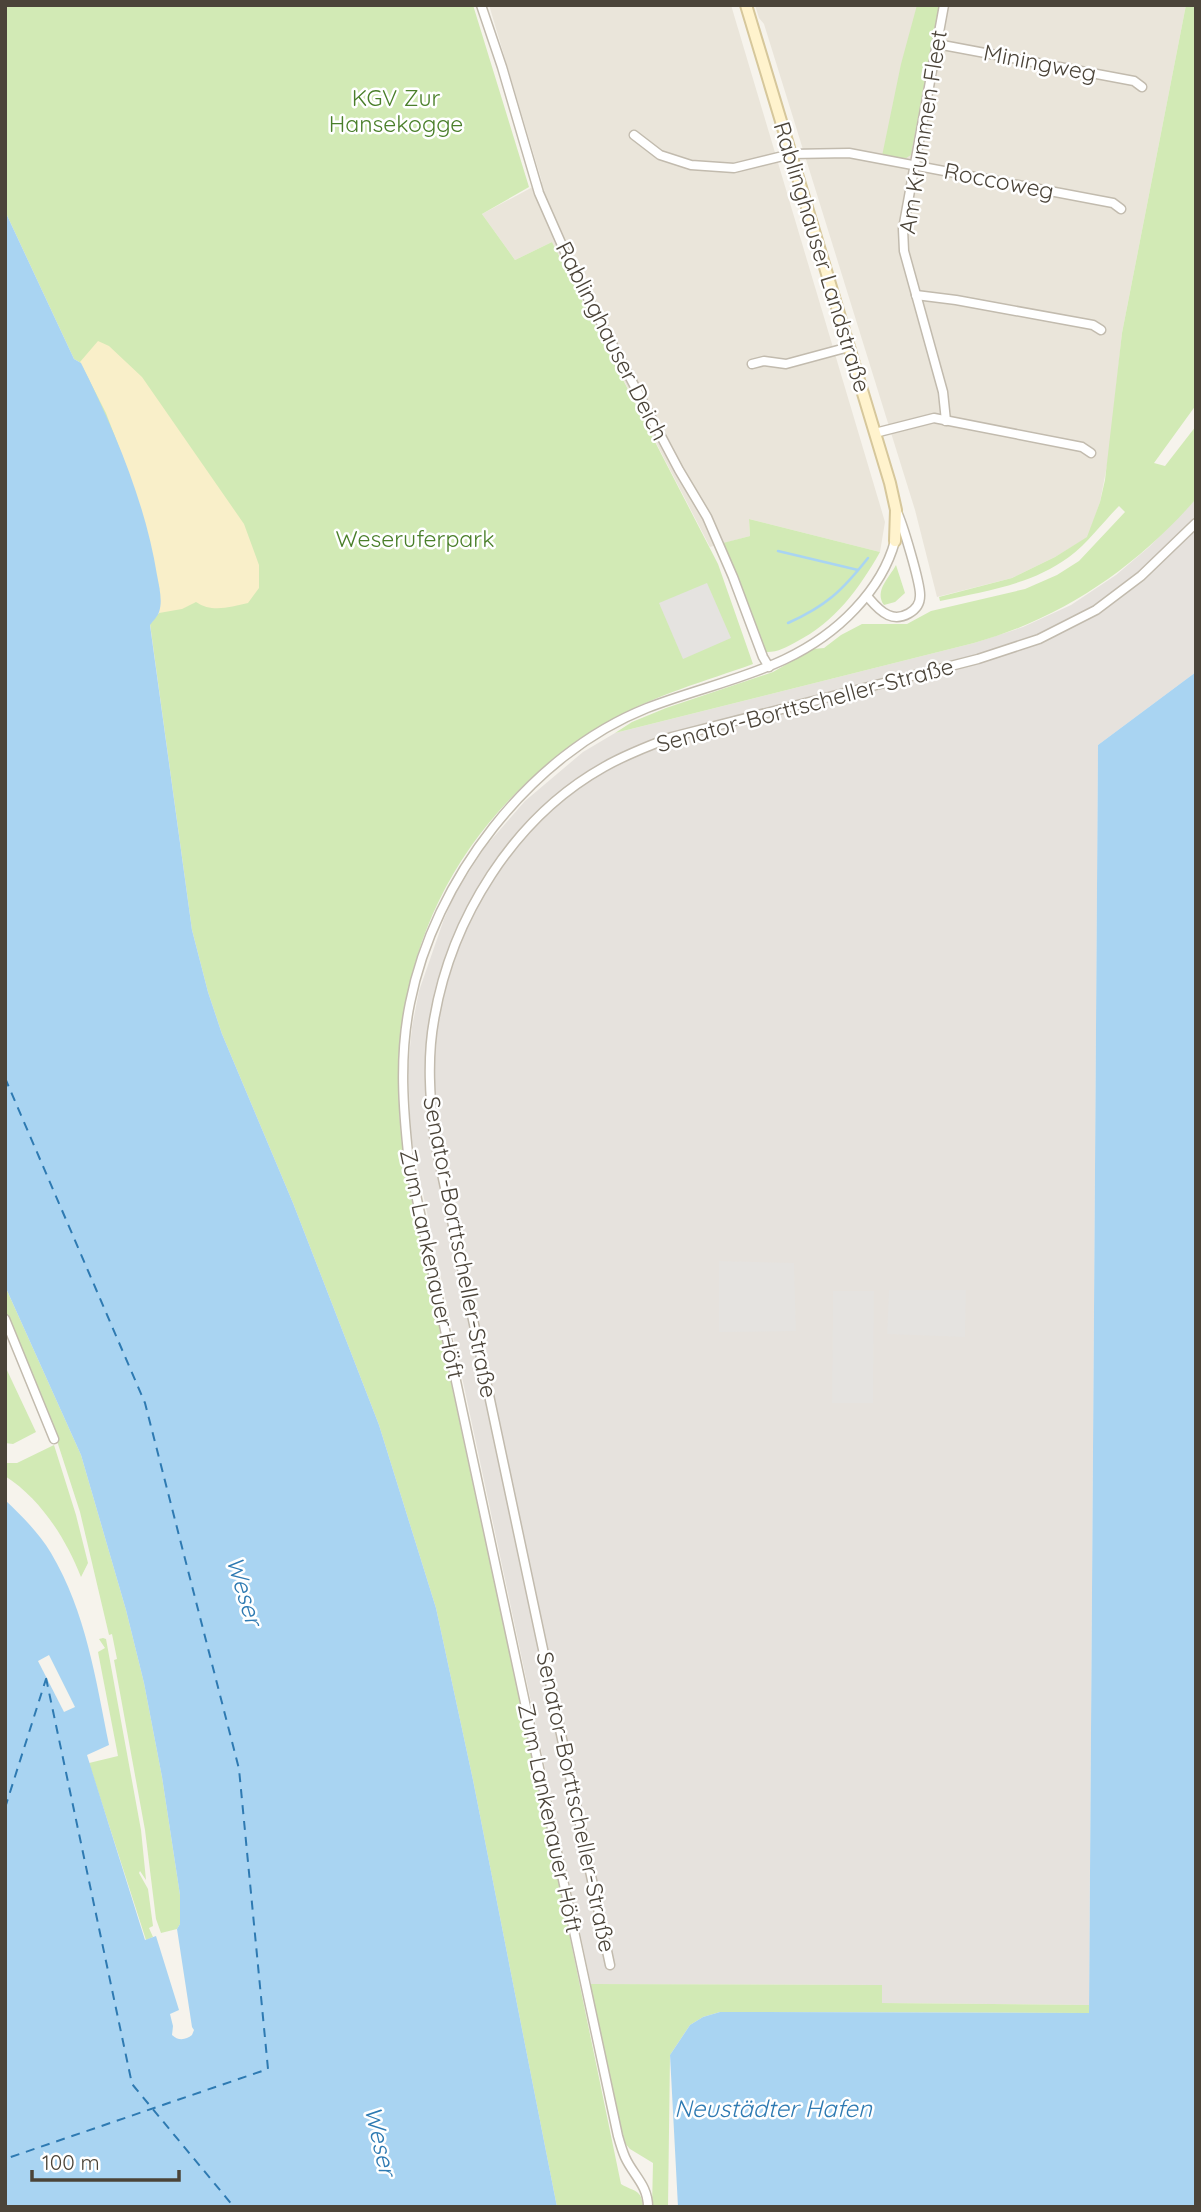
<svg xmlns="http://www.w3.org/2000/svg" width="1201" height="2212" font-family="Quicksand,sans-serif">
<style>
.residential{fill:#eae5da}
.industrial{fill:#e6e2dd}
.green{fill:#d2eab5}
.sand{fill:#f9efc9}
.parking{fill:#e5e3e0}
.water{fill:#a9d4f2}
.pier{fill:#f6f3ec}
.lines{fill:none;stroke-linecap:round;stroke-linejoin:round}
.stream{stroke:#a9d4f2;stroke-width:2.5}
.ferry{stroke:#2e7ab2;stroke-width:2;stroke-dasharray:9 7;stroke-linecap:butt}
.street-casing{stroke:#c2bbae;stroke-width:11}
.secondary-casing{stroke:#d6c79b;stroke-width:14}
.street{stroke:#fff;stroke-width:8}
.secondary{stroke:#fff3cd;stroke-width:10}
.labels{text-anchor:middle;stroke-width:5;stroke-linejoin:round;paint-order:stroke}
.street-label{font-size:23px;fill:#4b4439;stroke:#fff}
.park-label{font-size:23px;fill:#4a7f2a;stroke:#fff}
.water-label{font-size:24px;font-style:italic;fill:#2e7ab2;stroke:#fff}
</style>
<rect width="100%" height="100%" fill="#f6f3ec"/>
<g class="residential">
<path d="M489 5H731L885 522 880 552 749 519 750 536 710 547 552 242 515 260 482 214 542 182Z"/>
<path d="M755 5H1186L1122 333 1109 455 1100 502 1088 537 1055 557 1012 578 937 597 915 510 764 24 759 18Z"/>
</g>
<path class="industrial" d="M1196 499V672L1098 745 1089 2005 881 2003V1985L591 1984 411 1137 408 1068 412 1027 419 991 444 919 456 892 485 847 525 801 583 752 615 733 974 643 1023 627 1071 605 1116 575 1149 547Z"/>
<g class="green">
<path d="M5 5H473L529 187 482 214 515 260 552 242 718 564 753 664C706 681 654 695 610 721 439 821 372 991 408 1183L546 1822 621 2184C634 2192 642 2189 643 2207H557L473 1780 436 1608 379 1425 293 1203 222 1034 208 992 192 930 150 624 159 613 160 591 81 363 74 359 5 211Z"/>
<path d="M917 5H939L911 155 903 160 882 156 901 64Z"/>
<path d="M1186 5H1196V405L1154 463 1165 466 1196 426V499C1135 568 1063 618 974 643L615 733 632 722 666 708 773 672 813 649 824 648 841 635 862 624H907L931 611 1025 589 1057 575 1079 561 1125 512 1119 506C1103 522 1088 543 1069 557 1031 585 985 591 940 601L939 597 1012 578 1055 557 1087 537 1100 502 1105 480 1122 333Z"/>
<path d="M749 519 880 552C859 589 835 622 796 642 787 647 776 653 765 652L723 543 750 536Z"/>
<path d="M896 565 905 593 895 602 884 605C874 591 889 578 896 565Z"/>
<path d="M5 1286 81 1455 126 1610 144 1683 162 1777 180 1895V1924L177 1929 161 1933 156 1919 145 1830 114 1660 117 1659 112 1634 109 1635 80 1512 58 1444 5 1309Z"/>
<path d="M5 1366 36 1432 13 1444 5 1443Z"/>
<path d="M54 1445 76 1515 88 1563 81 1577C66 1539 41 1499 5 1476V1463H17Z"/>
<path d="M103 1638 106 1639 141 1830 146 1880 140 1871 139 1873 148 1889 153 1926 149 1928 153 1937 146 1940 89 1763 118 1756 98 1652 105 1648 99 1639Z"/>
<path d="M591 1984 882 1985V2003L1089 2005V2013L720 2012 703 2017 690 2025 670 2055 668 2207H652L653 2163 630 2149 623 2141 591 1994Z"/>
</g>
<path class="sand" d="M98 341 109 346 142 377 244 524 259 565V588L248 603C230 607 212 613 196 602L182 609 159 613 160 591 127 468 106 413 80 362Z"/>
<g class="parking">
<path d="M707 583 731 638 683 659 659 603Z"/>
<path d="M719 1261 794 1263 796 1331 719 1332Z"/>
<path d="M889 1290H966L965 1337 887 1334Z"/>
<path d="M833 1291H874L873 1403H832Z"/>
</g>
<g class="water">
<path d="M5 211 74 359 81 363C114 429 145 501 157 575 159 586 163 601 159 612 158 616 153 621 150 625L192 930 208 992 222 1034 293 1203 379 1425 436 1608 473 1780 557 2207H5V1500C22 1516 39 1533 51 1553 86 1612 96 1680 109 1745L87 1755 145 1940 156 1936 179 2010 170 2014 173 2026 172 2035C178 2041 186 2040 192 2035L194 2030 192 2027 177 1929 180 1924V1895L162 1777 144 1683 126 1610 81 1455 5 1286Z"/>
<path d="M1196 672V2207H678L670 2055 690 2025 703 2017 720 2012 1089 2013 1098 745Z"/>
</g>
<path class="pier" d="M49 1655 75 1707 64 1712 38 1661Z"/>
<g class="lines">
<g class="stream">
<path d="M778 551 858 570"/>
<path d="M788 623C826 606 842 591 868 558"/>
</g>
<g class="ferry">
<path d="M5 1078 145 1403 239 1769 268 2069 5 2159"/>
<path d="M46 1678 132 2084 234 2207"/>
<path d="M5 1808 46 1679"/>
</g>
<defs>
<g id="street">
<path d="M481 5 502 67 539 193 572 268 679 470 707 517 733 577 763 657 769 667"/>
<path d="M944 5 903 229 904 251 943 392 946 421"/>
<path d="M937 44 1134 81 1142 87"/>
<path d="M634 135 660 155 691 165 734 168 791 154 849 153 1113 203 1121 209"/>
<path d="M916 295 956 300 1093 325 1101 330"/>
<path d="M752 364 764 361 786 364 849 347"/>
<path d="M875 433 934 418 1082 447 1091 453"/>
<path d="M867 596C873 603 879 611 888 615 901 621 920 611 920 596 921 585 902 521 896 510"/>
<path d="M5 1319 54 1439"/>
<path d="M610 1965 434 1136C430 1098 427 1058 434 1020 451 919 513 818 604 767 625 755 648 746 672 737L978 659 1039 639 1096 610 1141 576 1196 523"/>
<path d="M648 2207C648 2185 633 2175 625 2157 622 2150 620 2143 618 2136L409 1162C403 1109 399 1056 410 1003 434 881 529 755 647 708 722 679 797 671 855 609 873 590 888 567 895 541"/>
</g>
<path id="secondary" d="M746 5 890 483 896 510 895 541"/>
</defs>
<use href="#street" class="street-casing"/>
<use href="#secondary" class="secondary-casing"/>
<use href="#street" class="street"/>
<use href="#secondary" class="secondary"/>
</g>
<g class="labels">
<g class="street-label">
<text transform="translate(1040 63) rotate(11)" y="8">Miningweg</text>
<text transform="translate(923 132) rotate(-81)" y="8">Am Krummen Fleet</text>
<text transform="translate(999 181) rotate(11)" y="8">Roccoweg</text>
<text transform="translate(822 257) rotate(73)" y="8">Rablinghauser Landstraße</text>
<text transform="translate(612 341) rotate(63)" y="8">Rablinghauser Deich</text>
<text transform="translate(805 705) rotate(-15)" y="8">Senator-Borttscheller-Straße</text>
<text transform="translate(460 1247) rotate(79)" y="8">Senator-Borttscheller-Straße</text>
<text transform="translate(432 1264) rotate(78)" y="8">Zum Lankenauer Höft</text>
<text transform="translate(576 1802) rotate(78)" y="8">Senator-Borttscheller-Straße</text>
<text transform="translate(550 1818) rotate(78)" y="8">Zum Lankenauer Höft</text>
</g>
<g class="park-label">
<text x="396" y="106">KGV Zur<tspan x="396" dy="26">Hansekogge</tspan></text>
<text x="415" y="547">Weseruferpark</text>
</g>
<g class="water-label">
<text transform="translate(244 1591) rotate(73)" y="8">Weser</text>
<text x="773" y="2117">Neustädter Hafen</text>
<text transform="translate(380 2141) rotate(77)" y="8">Weser</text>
</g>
</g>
<rect width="1201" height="2212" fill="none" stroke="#4b4439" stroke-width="14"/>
<path d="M32 2170v10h147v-10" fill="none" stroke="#4b4439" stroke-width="3.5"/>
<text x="42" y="2170" font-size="21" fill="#4b4439" stroke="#ffffff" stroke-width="5" paint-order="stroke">100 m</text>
</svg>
